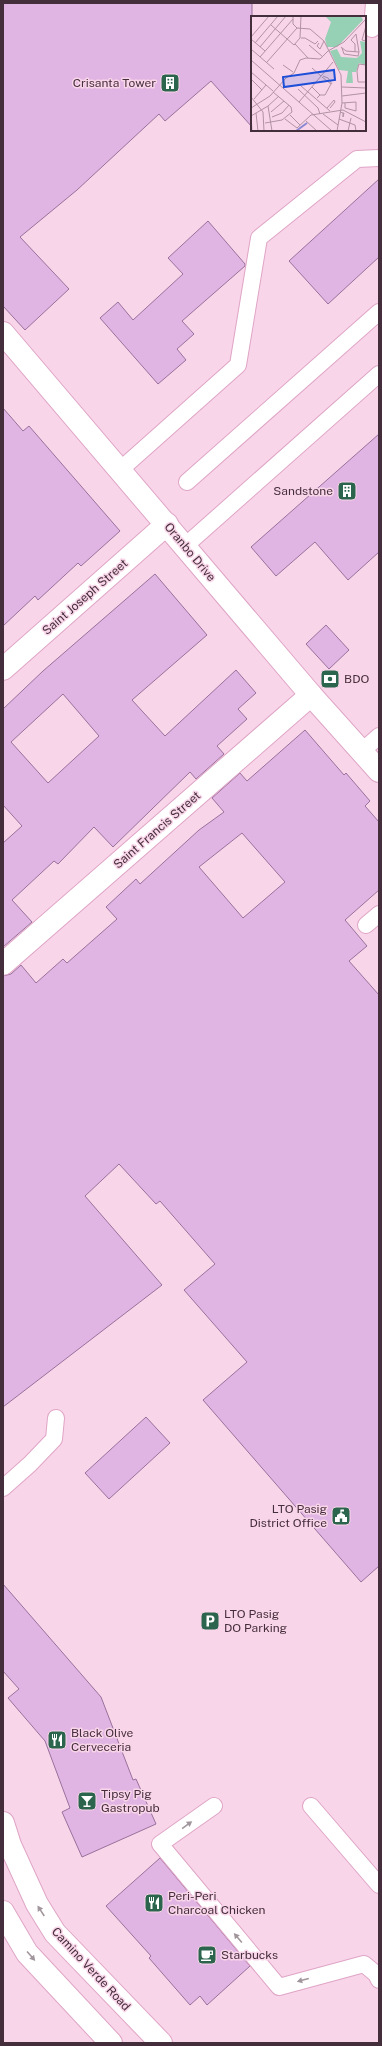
<svg xmlns="http://www.w3.org/2000/svg" width="382" height="2046" font-family="'Public Sans',sans-serif">
<style>
.building{fill:#e0b5e3;stroke:#99719c;fill-rule:evenodd}
.lines{fill:none;stroke-linecap:round;stroke-linejoin:round}
.service-casing{stroke:#dfa5c6;stroke-width:18}
.minor-casing{stroke:#dfa5c6;stroke-width:24}
.tertiary-casing{stroke:#dfa5c6;stroke-width:24}
.service{stroke:#fff;stroke-width:16}
.minor{stroke:#fff;stroke-width:22}
.tertiary{stroke:#fff;stroke-width:22}
.oneway{fill:#a2969d}
.labels{text-anchor:middle;stroke-width:3;stroke-linejoin:round;paint-order:stroke}
.poi-label{font-size:12px;fill:#452e3b;stroke:#f9d5e9;text-anchor:start}
.street-label{font-size:12px;fill:#452e3b;stroke:#f9d5e9}
.inset-river{fill:none;stroke:#8b88d3;stroke-width:2}
.inset-road{fill:none;stroke:#b192a3;stroke-width:1}
.view{fill:#1d4ed8;fill-opacity:0.15;stroke:#1d4ed8;stroke-width:2}
.inset-edge{fill:none;stroke:#452e3b;stroke-width:2}
</style>
<rect width="100%" height="100%" fill="#f9d5e9"/>
<g class="building">
<path d="M3 3H252V127L211 81 165 121 159 114 77 190 20 237 69 289 25 330 3 306Z"/>
<path d="M379 179V257L328 304 289 261Z"/>
<path d="M208 221 245 264V266L182 321 194 334 177 349 186 360 158 384 100 318 118 302 133 320 183 274 168 258Z"/>
<path d="M3 408 23 431 29 426 120 531 81 566 78 563 38 600 35 596 3 626Z"/>
<path d="M379 434V552L348 580 315 542 276 576 251 547Z"/>
<path d="M155 574 207 635 132 700 165 736 236 670 256 693 238 709 247 719 217 746 224 754 196 779 190 772 113 847 94 827 58 864 54 861 12 900 32 922 3 947V843L22 826 3 805V709L43 671ZM63 694 99 736 48 783 11 742Z"/>
<path d="M326 625 349 650 329 669 306 644Z"/>
<path d="M305 730 344 775 346 773 370 801 365 806 379 822V890L345 920 367 946 349 961 379 995V1566L361 1582 203 1400 247 1362 184 1290 215 1264 160 1201 156 1204 119 1164 85 1196 162 1285 3 1407V976L11 974 21 965 36 983 63 959 67 963 117 919 106 907 136 879 140 884 199 830 224 812 212 798 240 773 247 781ZM242 833 285 882 243 918 199 867Z"/>
<path d="M146 1417 170 1443 109 1499 85 1473Z"/>
<path d="M3 1584 101 1697 133 1780 136 1779 156 1824 82 1857 62 1812 70 1808 45 1741 8 1698 19 1689 3 1671Z"/>
<path d="M160 1858 250 1966 207 2005 200 1996 190 2005 149 1958 151 1956 106 1906Z"/>
</g>
<g class="lines">
<defs>
<g id="service">
<path d="M372 29 374 3"/>
<path d="M120 470 238 365 259 238 357 159 379 158"/>
<path d="M187 482 379 312"/>
<path d="M185 546 379 374"/>
<path d="M362 751 379 736"/>
<path d="M366 925 379 914"/>
<path d="M3 1488 30 1464 54 1439 56 1418"/>
<path d="M214 1806 160 1844 279 1987 364 1964 376 1974 379 1980"/>
<path d="M311 1806 379 1885"/>
</g>
<g id="minor">
<path d="M3 333 311 695 379 771"/>
<path d="M3 669 167 524"/>
<path d="M3 964 311 695"/>
</g>
<g id="tertiary">
<path d="M3 1823 10 1845 37 1904 55 1933 161 2043"/>
<path d="M3 1912 27 1953 111 2043"/>
</g>
</defs>
<use href="#service" class="service-casing"/>
<use href="#minor" class="minor-casing"/>
<use href="#tertiary" class="tertiary-casing"/>
<use href="#service" class="service"/>
<use href="#minor" class="minor"/>
<use href="#tertiary" class="tertiary"/>
</g>
<defs><path id="oneway-solid" d="M-6-.8H1V-3.2L6.5 0L1 3.2V.8H-6Z"/></defs>
<g class="oneway">
<use href="#oneway-solid" transform="translate(187 1825) rotate(-36)"/>
<use href="#oneway-solid" transform="translate(41 1911) rotate(-123)"/>
<use href="#oneway-solid" transform="translate(238 1938) rotate(-130)"/>
<use href="#oneway-solid" transform="translate(31 1956) rotate(49)"/>
<use href="#oneway-solid" transform="translate(303 1980) rotate(165)"/>
</g>
<defs>
<symbol id="building-square" viewBox="-11 -11 22 22"><rect x="-9" y="-9" width="18" height="18" rx="4" fill="#2c654e" stroke="#f9d5e9"/><path d="M-4-6H4V6H1V3H-1V6H-4ZM-2.5-4.3h1.7v1.8h-1.7ZM.8-4.3h1.7v1.8H.8ZM-2.5-1h1.7V.8h-1.7ZM.8-1h1.7V.8H.8Z" fill="#fff"/></symbol>
<symbol id="bank-square" viewBox="-11 -11 22 22"><rect x="-9" y="-9" width="18" height="18" rx="4" fill="#2c654e" stroke="#f9d5e9"/><path d="M-6-4H6V4H-6ZM0-2.3a2.3 2.3 0 1 0 0 4.6a2.3 2.3 0 1 0 0-4.6Z" fill="#fff"/></symbol>
<symbol id="civic-square" viewBox="-11 -11 22 22"><rect x="-9" y="-9" width="18" height="18" rx="4" fill="#2c654e" stroke="#f9d5e9"/><path d="M-.6-6.5H3V-4.5H.6V-3L4-1V1h2V6H-6V1h2V-1L-.6-3ZM-1.2 2.5V6h2.4V2.5Z" fill="#fff"/></symbol>
<symbol id="parking-square" viewBox="-11 -11 22 22"><rect x="-9" y="-9" width="18" height="18" rx="4" fill="#2c654e" stroke="#f9d5e9"/><path d="M-3.5-5.5H1a3.5 3.5 0 0 1 0 7H-1V5.5H-3.5ZM-1-3.4V-.6H.8a1.4 1.4 0 0 0 0-2.8Z" fill="#fff"/></symbol>
<symbol id="restaurant-square" viewBox="-11 -11 22 22"><rect x="-9" y="-9" width="18" height="18" rx="4" fill="#2c654e" stroke="#f9d5e9"/><path d="M-5-6h1v4h1v-4h1v4h1v-4h1v5L-1.5 .5V6h-2V.5L-5-1ZM5-6V6H3V1.5H1.5Q1.5-4 5-6Z" fill="#fff"/></symbol>
<symbol id="bar-square" viewBox="-11 -11 22 22"><rect x="-9" y="-9" width="18" height="18" rx="4" fill="#2c654e" stroke="#f9d5e9"/><path d="M-6-5H6L.8 .8V4.5H3.5V6h-7V4.5H-.8V.8Z" fill="#fff"/></symbol>
<symbol id="cafe-square" viewBox="-11 -11 22 22"><rect x="-9" y="-9" width="18" height="18" rx="4" fill="#2c654e" stroke="#f9d5e9"/><path d="M-5.5-4.5H6V0H3Q3 3.5 0 3.5H-2.5Q-5.5 3.5-5.5 0ZM3-3.2v2h1.7v-2ZM-6 4.5H4V6H-6Z" fill="#fff"/></symbol>
</defs>
<g fill-rule="evenodd">
<use href="#building-square" x="159" y="72" width="22" height="22"/>
<use href="#building-square" x="336" y="480" width="22" height="22"/>
<use href="#bank-square" x="319" y="668" width="22" height="22"/>
<use href="#civic-square" x="330" y="1505" width="22" height="22"/>
<use href="#parking-square" x="199" y="1610" width="22" height="22"/>
<use href="#restaurant-square" x="46" y="1729" width="22" height="22"/>
<use href="#bar-square" x="76" y="1790" width="22" height="22"/>
<use href="#restaurant-square" x="143" y="1892" width="22" height="22"/>
<use href="#cafe-square" x="196" y="1944" width="22" height="22"/>
</g>
<g class="labels">
<g class="poi-label">
<text x="156" y="87" text-anchor="end">Crisanta Tower</text>
<text x="333" y="495" text-anchor="end">Sandstone</text>
<text x="344" y="683">BDO</text>
<text x="327" y="1513" text-anchor="end">LTO Pasig<tspan x="327" dy="14">District Office</tspan></text>
<text x="224" y="1618">LTO Pasig<tspan x="224" dy="14">DO Parking</tspan></text>
<text x="71" y="1737">Black Olive<tspan x="71" dy="14">Cerveceria</tspan></text>
<text x="101" y="1798">Tipsy Pig<tspan x="101" dy="14">Gastropub</tspan></text>
<text x="168" y="1900">Peri-Peri<tspan x="168" dy="14">Charcoal Chicken</tspan></text>
<text x="221" y="1959">Starbucks</text>
</g>
<g class="street-label">
<text transform="translate(190 552) rotate(50)" y="4">Oranbo Drive</text>
<text transform="translate(85 597) rotate(-41)" y="4">Saint Joseph Street</text>
<text transform="translate(157 830) rotate(-41)" y="4">Saint Francis Street</text>
<text transform="translate(91 1969) rotate(47)" y="4">Camino Verde Road</text>
</g>
</g>
<g transform="translate(251 16)">
<rect width="115" height="115" fill="#f9d5e9"/>
<path d="M110 0 112 4 86 31H76L74 23 80 6 75 1ZM109 25 115 26V49L108 47 105 56H101L102 67H95L97 55 88 54 79 35 86 33 90 41 106 42 111 37Z" fill="#96d1b5"/>
<path class="inset-river" d="M45 115 56 107"/>
<path class="inset-road" d="M42 0V8L46 12 59 13 73 25 90 59 91 87 86 115M20 9 43 29M115 10 111 24 115 25M105 18 108 36M0 21 18 0M50 22H54L64 28 67 25M0 23 14 35M4 27 27 0M68 27 66 30 69 33 73 25M44 28 57 42M43 29 49 22 50 0M58 29 72 41M9 31 35 0M90 31 95 35 108 36M91 32 93 38 107 40 108 36M0 33 23 53M77 35 93 26 115 3M104 36V28L100 24 105 18M9 41 42 3M0 44 81 115M16 46 46 12M32 49 42 56M115 49 108 48 106 55 107 66H115M61 52 70 60M0 56 22 75M72 60 77 62 81 68M0 63 11 74M50 70 79 95M61 71 69 79 66 82M91 71 115 72M47 73 67 92 69 98M69 79H74L80 68 71 61M91 80 115 77M0 81 12 96 13 115M3 83 15 69M48 86 82 46M91 87 105 86V95L94 92V87M17 90 21 115M0 92 19 80 35 62 43 57 49 44 55 42 69 43 77 35M76 92 83 84 84 86 79 92M20 96 33 85M89 96 92 97H93L92 101V97M5 97 7 115M72 98 87 109M39 99 49 109M60 99 92 94 115 106M0 100 17 90 28 80M0 100 1 115M21 101 31 97 38 89M34 103 46 112 60 99M88 103 104 109 105 115M55 105 66 115M14 107 31 104 41 96 40 91 22 76M97 115 100 102"/>
<path class="view" d="M83 54 84 64 33 71 32 61Z"/>
<rect width="115" height="115" class="inset-edge"/>
</g>
<rect width="382" height="2046" fill="none" stroke="#452e3b" stroke-width="8"/>
</svg>
